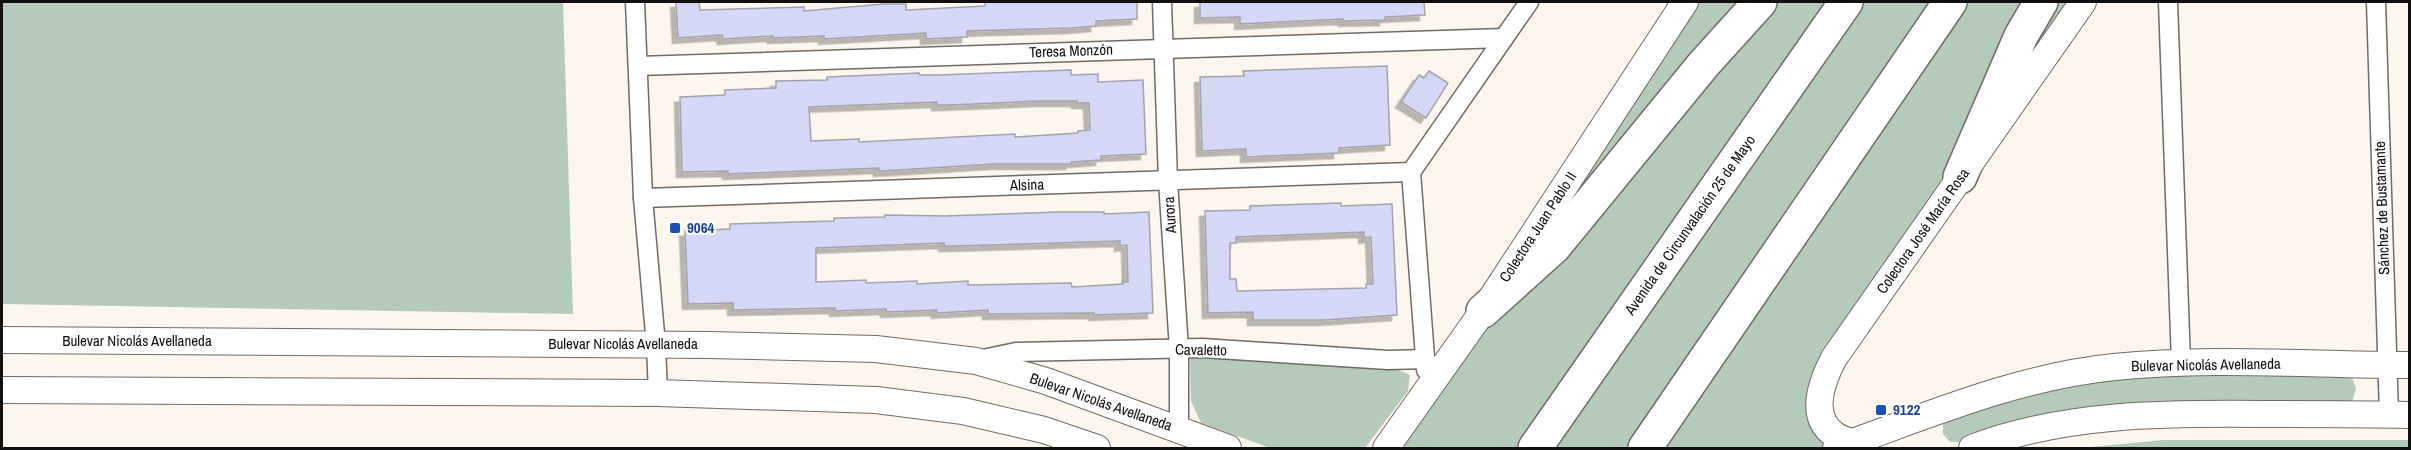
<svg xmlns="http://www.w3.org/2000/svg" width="2411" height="450" font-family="'Archivo Narrow',sans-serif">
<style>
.green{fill:#b4caba}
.building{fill:#d4d7f6;stroke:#a3a3ab;stroke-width:1.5;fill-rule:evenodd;filter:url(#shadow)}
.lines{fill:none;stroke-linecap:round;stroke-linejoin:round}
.minor-casing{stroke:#706b65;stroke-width:21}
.secondary-casing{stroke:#706b65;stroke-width:28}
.motorway-casing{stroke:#706b65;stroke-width:36}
.minor{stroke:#fff;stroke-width:18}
.secondary{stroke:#fff;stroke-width:26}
.motorway{stroke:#fff;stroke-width:33}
.transit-dot{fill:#1a4fb4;stroke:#fff;stroke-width:2}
.labels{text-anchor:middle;stroke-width:4.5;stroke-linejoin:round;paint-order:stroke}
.street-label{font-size:15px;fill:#12100e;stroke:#fff}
.transit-label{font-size:15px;font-weight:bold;fill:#164399;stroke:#fff;text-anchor:start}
</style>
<defs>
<filter id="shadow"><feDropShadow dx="-5.5" dy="5.5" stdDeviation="0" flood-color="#0004"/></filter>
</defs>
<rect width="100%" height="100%" fill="#fdf6ef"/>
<g class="green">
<path d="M2 2H563L573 314 2 304Z"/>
<path d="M1685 2H2083L1834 358 1823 421 1872 448H1386Z"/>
<path d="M1190 357 1396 369 1410 375 1408 391 1365 448H1270L1201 423 1191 401Z"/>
<path d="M2185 375H2346L2353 380 2356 389 2352 402 1962 442H1950L1943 434V422L2038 390 2102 379Z"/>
<path d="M2163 440H2409L2410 448H2081Z"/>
</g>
<g class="building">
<path d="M676 2H699L700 10 804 7V11L883 4H906V10L985 6V2H1137V19L1096 21V26L1072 28 967 31V37L926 39V33L824 39V36L773 38V36L723 39 722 35 678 38Z"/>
<path d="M1200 2H1424L1425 15 1385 17V20L1344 21 1343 19 1240 24V17L1200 18Z"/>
<path d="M1387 66 1390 145 1339 148V153L1246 157V149L1202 151 1200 77 1244 76 1243 71Z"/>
<path d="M1071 70V75L1098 74V82L1143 80 1146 154 1101 156V160L1071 162V164H994L898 170 879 171V168L728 174V171L682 172 680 97 725 95V90L776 88V81L827 80V77L919 73 920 75H938ZM1040 101H1077V103H1089L1090 130 1078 131V133L1015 137V134L859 142V139L811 141 809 107 937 102V105H949Z"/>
<path d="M1429 71 1448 83 1426 118 1401 102 1419 75 1424 78Z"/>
<path d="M1341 203V206L1392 204 1397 315 1324 320H1253V312L1208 313 1205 211 1250 210V206ZM1364 232V238L1371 237 1373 284H1366V288L1237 291 1236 279H1230V243H1236V237Z"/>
<path d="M1058 212H1104V214L1149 212 1153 313 1094 315V313L988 314V310L937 313V310L886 312V309L835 311V308L733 310V303L688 304 685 231 730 229V224L834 221V218L885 217V215L945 216ZM1120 241V246L1127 245 1128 282H1122L1123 284 1072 287 1071 283 968 285V281L917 284V281L866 283V280L816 282V248L944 243V246H955Z"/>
</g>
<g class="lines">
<defs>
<g id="minor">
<path d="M635 2 643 198 656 345 658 393"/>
<path d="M1162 2 1168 181 1179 349V429"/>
<path d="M2168 2 2181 362"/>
<path d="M2376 2 2389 415"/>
<path d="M638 66 1504 38"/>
<path d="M1411 172 1426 370"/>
<path d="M1411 172 1529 2"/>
<path d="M643 198 1411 172"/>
<path d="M978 360 1016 352 1202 348 1388 360 1426 359"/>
</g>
<g id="secondary">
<path d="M2 340 707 345 876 349 976 361 1046 381 1228 448"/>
<path d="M2 390 658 393 876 400 963 411 1044 430 1097 448"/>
<path d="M1861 445C1853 442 1842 440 1835 435 1808 417 1822 381 1834 358L2083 2"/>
<path d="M1386 448 1483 311 1685 2"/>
<path d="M1836 448C1927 416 2016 377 2114 367 2212 357 2311 365 2410 365"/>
<path d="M1972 448C2063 413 2167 413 2264 414 2312 414 2361 414 2410 415"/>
</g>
<g id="motorway">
<path d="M1960 177 2021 36 2041 2"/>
<path d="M1483 311 1554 247 1703 65 1760 2"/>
<path d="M1535 448 1846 2"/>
<path d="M1645 448 1950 2"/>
</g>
</defs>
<use href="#minor" class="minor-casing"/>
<use href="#secondary" class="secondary-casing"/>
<use href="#motorway" class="motorway-casing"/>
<use href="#minor" class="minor"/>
<use href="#secondary" class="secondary"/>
<use href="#motorway" class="motorway"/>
</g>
<g class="transit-dot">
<rect x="669" y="222" width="12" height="12" rx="3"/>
<rect x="1875" y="404" width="12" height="12" rx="3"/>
</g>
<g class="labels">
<g class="street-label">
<text transform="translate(1071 51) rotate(-2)" y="5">Teresa Monzón</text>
<text transform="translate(1027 185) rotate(-2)" y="5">Alsina</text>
<text transform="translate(2382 208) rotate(-92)" y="5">Sánchez de Bustamante</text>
<text transform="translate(1170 215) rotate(-94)" y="5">Aurora</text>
<text transform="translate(1690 225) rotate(-55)" y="5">Avenida de Circunvalación 25 de Mayo</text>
<text transform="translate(1538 227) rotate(-57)" y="5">Colectora Juan Pablo II</text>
<text transform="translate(1923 231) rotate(-55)" y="5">Colectora José María Rosa</text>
<text x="137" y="346">Bulevar Nicolás Avellaneda</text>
<text x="623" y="349">Bulevar Nicolás Avellaneda</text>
<text transform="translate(1201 350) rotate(1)" y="5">Cavaletto</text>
<text transform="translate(2206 365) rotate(-1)" y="5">Bulevar Nicolás Avellaneda</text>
<text transform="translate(1101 402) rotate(19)" y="5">Bulevar Nicolás Avellaneda</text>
</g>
<g class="transit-label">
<text x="687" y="233">9064</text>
<text x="1893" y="415">9122</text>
</g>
</g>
<rect width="2411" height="450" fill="none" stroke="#12100e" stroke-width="6"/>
</svg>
